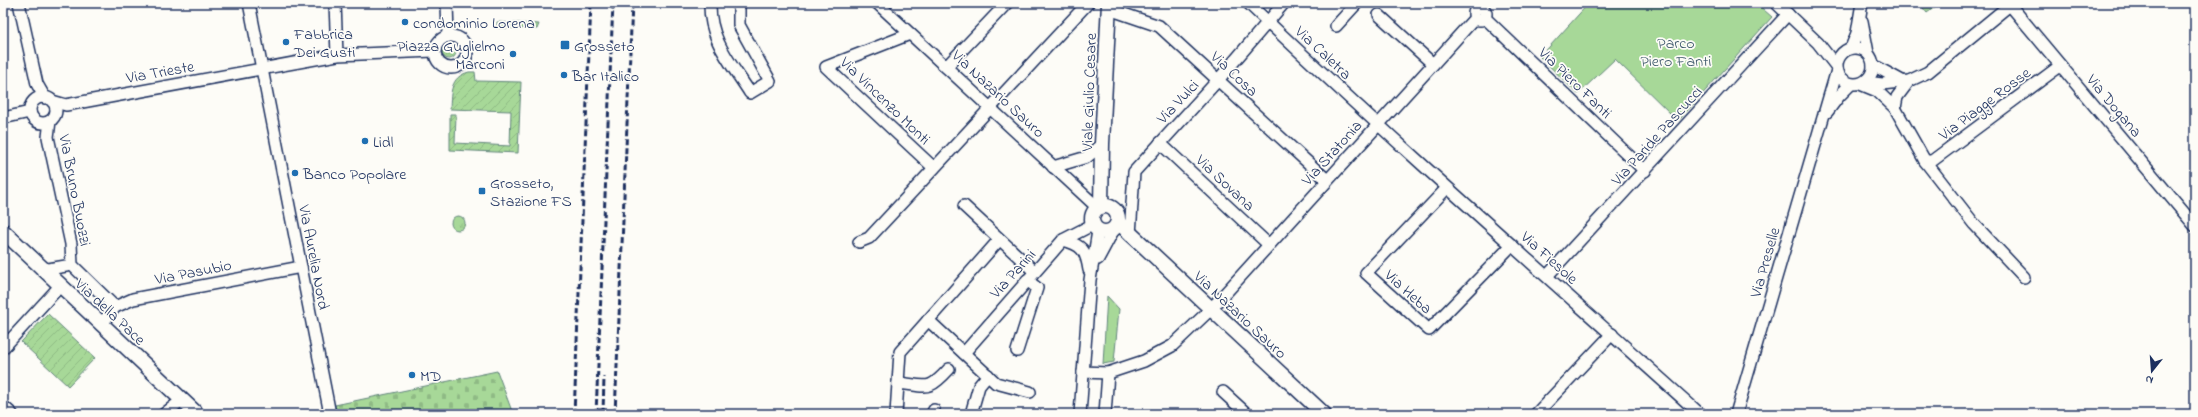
<svg xmlns="http://www.w3.org/2000/svg" width="2198" height="417" font-family="'Indie Flower',sans-serif">
<style>
.grass{fill:url(#grass-tufts);stroke:#61847b}
.cemetery{fill:url(#cemetery-stones);stroke:#61847b}
.park{fill:#a7d898;stroke:#61847b}
.garden{fill:url(#garden-furrows);stroke:#61847b}
.lines{fill:none;stroke-linecap:round;stroke-linejoin:round}
.minor-casing{stroke:#1b2f5e;stroke-width:14}
.major-casing{stroke:#1b2f5e;stroke-width:17}
.minor{stroke:#fdfcf7;stroke-width:11}
.major{stroke:#fdfcf7;stroke-width:14}
.rail{stroke:#1b2f5e;stroke-width:3;stroke-dasharray:6 3;stroke-linecap:butt}
.poi-dot{fill:#1f6fb2;stroke:#fdfcf7;stroke-width:1.5}
.labels{text-anchor:middle;stroke-width:3.5;stroke-linejoin:round;paint-order:stroke}
.poi-label{font-size:16px;fill:#1b2f5e;stroke:#fdfcf7;text-anchor:start}
.park-label{font-size:16px;fill:#3e596c;stroke:#fdfcf7}
.street-label{font-size:16px;fill:#1b2f5e;stroke:#fdfcf7}
</style>
<defs>
<pattern id="grass-tufts" width="24" height="20" patternUnits="userSpaceOnUse"><rect width="24" height="20" fill="#a7d898"/><path d="M3 7l-1-3M5 7V3M7 7l1-3M15 17l-1-3M17 17v-4M19 17l1-3" fill="none" stroke="#8fba85"/></pattern>
<pattern id="cemetery-stones" width="16" height="16" patternUnits="userSpaceOnUse"><rect width="16" height="16" fill="#a7d898"/><path d="M2 7V4a2 2 0 0 1 4 0v3zM10 15v-3a2 2 0 0 1 4 0v3z" fill="#8fba85"/></pattern>
<pattern id="garden-furrows" width="10" height="10" patternUnits="userSpaceOnUse"><rect width="10" height="10" fill="#a7d898"/><path d="M-1 1l2-2M0 10L10 0M9 11l2-2" fill="none" stroke="#8fba85"/></pattern>
</defs>
<rect width="100%" height="100%" fill="#fdfcf7"/>
<filter id="ink" filterUnits="userSpaceOnUse"><feTurbulence type="fractalNoise" baseFrequency=".025" numOctaves="2"/><feDisplacementMap in="SourceGraphic" scale="8" xChannelSelector="R" yChannelSelector="G"/><feConvolveMatrix kernelMatrix="1 2 1 2 8 2 1 2 1" color-interpolation-filters="sRGB"/></filter>
<g filter="url(#ink)">
<g class="grass">
<path d="M497 22 539 24 537 29 497 28Z"/>
<circle cx="449" cy="52" r="7"/>
<circle cx="458" cy="223" r="7"/>
</g>
<path class="cemetery" d="M497 371 513 414H337L335 405Z"/>
<g class="park">
<path d="M1589 3H1756L1772 17 1678 121 1615 59 1578 94 1540 57Z"/>
<path d="M1919 3H1940L1927 13Z"/>
<path d="M1107 296 1119 309 1114 362 1103 364Z"/>
</g>
<g class="garden">
<path d="M469 72H475L476 81 521 82 518 153 450 150V114H456L455 143 510 146 511 111 450 109C451 92 450 77 469 72Z"/>
<path d="M48 314 95 358 68 386 21 342Z"/>
</g>
<g class="lines">
<defs>
<g id="minor">
<path d="M19 3 37 84 45 98"/>
<path d="M249 3 330 414"/>
<path d="M335 3 337 55"/>
<path d="M447 3 448 36"/>
<path d="M710 3C709 40 731 63 750 93L770 81 739 25V3"/>
<path d="M877 3 1098 208"/>
<path d="M1248 3C1396 144 1549 278 1700 414"/>
<path d="M1776 3 1818 43 1836 66"/>
<path d="M2010 5 2195 226"/>
<circle cx="1480" cy="14" r="6"/>
<path d="M1109 9 1159 26 1327 180"/>
<path d="M1379 15 1433 64"/>
<path d="M1484 17 1645 171"/>
<path d="M1862 21 1868 53"/>
<path d="M1336 26 1357 3"/>
<path d="M910 34 826 67 934 168"/>
<circle cx="451" cy="52" r="16"/>
<circle cx="1855" cy="66" r="18"/>
<path d="M1851 48 1857 33 1862 3"/>
<path d="M1873 65 1902 81"/>
<path d="M946 67 1007 3"/>
<path d="M1866 82 1882 84 1909 81 1928 72 2012 3"/>
<path d="M1860 84 1877 91 1895 108 1925 161 1974 224 2024 277"/>
<circle cx="43" cy="110" r="13"/>
<path d="M52 101 66 105 337 55 434 51"/>
<path d="M1895 108 1897 97 1909 81"/>
<path d="M1827 112 1839 96 1851 84"/>
<path d="M3 118 30 112"/>
<path d="M50 121 48 137 71 244 72 265 115 307"/>
<path d="M1160 143 1269 245"/>
<path d="M1925 161H1932L2060 66"/>
<path d="M1053 167 1087 157 1102 144"/>
<path d="M1447 188 1366 273 1429 330 1512 245"/>
<path d="M964 206 1034 271"/>
<path d="M1130 235 1134 172 1219 79 1284 3"/>
<path d="M1063 240C1082 245 1086 250 1089 270"/>
<path d="M859 242 869 238 1088 3"/>
<path d="M1098 259 1114 229"/>
<path d="M42 270 72 265"/>
<path d="M1547 276 1788 14"/>
<path d="M928 320 996 383 1030 392"/>
<path d="M101 325 115 307 133 299 301 267"/>
<path d="M3 348 60 286"/>
<path d="M1017 351 1037 288 1027 280"/>
<path d="M964 353 1063 240 1092 225"/>
<path d="M1083 372 1108 373 1144 361 1172 346 1211 309 1475 18"/>
<path d="M898 383C928 386 928 392 949 369"/>
<path d="M1223 392 1247 414"/>
<path d="M3 406 12 414"/>
<path d="M164 414 182 400"/>
<path d="M896 414 900 352 999 240"/>
<path d="M932 414 934 410"/>
<path d="M971 414 979 386 988 375"/>
<path d="M1080 414 1090 280 1098 231"/>
<path d="M1105 414 1108 373"/>
<path d="M1536 414 1612 334"/>
<path d="M1736 414 1837 70"/>
</g>
<g id="major">
<circle cx="1105" cy="219" r="13"/>
<path d="M1101 207 1102 144 1109 3"/>
<path d="M1118 222 1324 414"/>
<path d="M3 231 197 414"/>
</g>
</defs>
<use href="#minor" class="minor-casing"/>
<use href="#major" class="major-casing"/>
<use href="#minor" class="minor"/>
<use href="#major" class="major"/>
<g class="rail">
<path d="M574 414 591 3"/>
<path d="M596 414 613 3"/>
<path d="M603 414 604 377"/>
<path d="M615 414 632 3"/>
</g>
</g>
</g>
<g class="poi-dot">
<circle cx="405" cy="22" r="4"/>
<circle cx="286" cy="42" r="4"/>
<rect x="560" y="40" width="10" height="10" rx="2"/>
<circle cx="513" cy="54" r="4"/>
<circle cx="564" cy="75" r="4"/>
<circle cx="365" cy="141" r="4"/>
<circle cx="295" cy="173" r="4"/>
<rect x="478" y="187" width="8" height="8" rx="2"/>
<circle cx="412" cy="375" r="4"/>
</g>
<g class="labels">
<g class="poi-label">
<text x="413" y="28">condominio Lorena</text>
<text x="294" y="39">Fabbrica<tspan x="294" dy="18">Dei Gusti</tspan></text>
<text x="505" y="51" text-anchor="end">Piazza Guglielmo<tspan x="505" dy="18">Marconi</tspan></text>
<text x="574" y="51">Grosseto</text>
<text x="572" y="81">Bar Italico</text>
<text x="373" y="147">Lidl</text>
<text x="303" y="179">Banco Popolare</text>
<text x="490" y="188">Grosseto,<tspan x="490" dy="18">Stazione FS</tspan></text>
<text x="420" y="381">MD</text>
</g>
<g class="park-label">
<text x="1676" y="48">Parco<tspan x="1676" dy="18">Piero Fanti</tspan></text>
</g>
<g class="street-label">
<text transform="translate(1324 52) rotate(43)" y="6">Via Caletra</text>
<text transform="translate(160 71) rotate(-10)" y="6">Via Trieste</text>
<text transform="translate(1235 73) rotate(43)" y="6">Via Cosa</text>
<text transform="translate(1576 82) rotate(44)" y="6">Via Piero Fanti</text>
<text transform="translate(1088 92) rotate(-88)" y="6">Viale Giulio Cesare</text>
<text transform="translate(999 93) rotate(43)" y="6">Via Nazario Sauro</text>
<text transform="translate(886 100) rotate(44)" y="6">Via Vincenzo Monti</text>
<text transform="translate(1177 101) rotate(-47)" y="6">Via Vulci</text>
<text transform="translate(1984 103) rotate(-37)" y="6">Via Piagge Rosse</text>
<text transform="translate(2115 105) rotate(50)" y="6">Via Dogana</text>
<text transform="translate(1656 135) rotate(-48)" y="6">Via Paride Pascucci</text>
<text transform="translate(1331 152) rotate(-48)" y="6">Via Statonia</text>
<text transform="translate(1226 182) rotate(43)" y="6">Via Sovana</text>
<text transform="translate(76 190) rotate(79)" y="6">Via Bruno Buozzi</text>
<text transform="translate(315 257) rotate(79)" y="6">Via Aurelia Nord</text>
<text transform="translate(1550 257) rotate(42)" y="6">Via Fiesole</text>
<text transform="translate(1764 262) rotate(-74)" y="6">Via Preselle</text>
<text transform="translate(193 271) rotate(-11)" y="6">Via Pasubio</text>
<text transform="translate(1012 273) rotate(-48)" y="6">Via Parini</text>
<text transform="translate(1409 291) rotate(42)" y="6">Via Heba</text>
<text transform="translate(111 311) rotate(43)" y="6">Via della Pace</text>
<text transform="translate(1241 314) rotate(43)" y="6">Via Nazario Sauro</text>
</g>
</g>
<rect width="2198" height="417" fill="none" stroke="#fdfcf7" stroke-width="16"/>
<rect x="8" y="8" width="2182" height="401" fill="none" stroke="#1b2f5e" stroke-width="1.5" filter="url(#ink)"/>
<g transform="translate(2152 371) rotate(197)" stroke="#fdfcf7" stroke-width="3" paint-order="stroke">
<path d="M0-3L7 15L0 10L-7 15Z" fill="#1b2f5e"/>
<text y="-6" font-size="11" font-weight="bold" text-anchor="middle" fill="#1b2f5e">N</text>
</g>
</svg>
